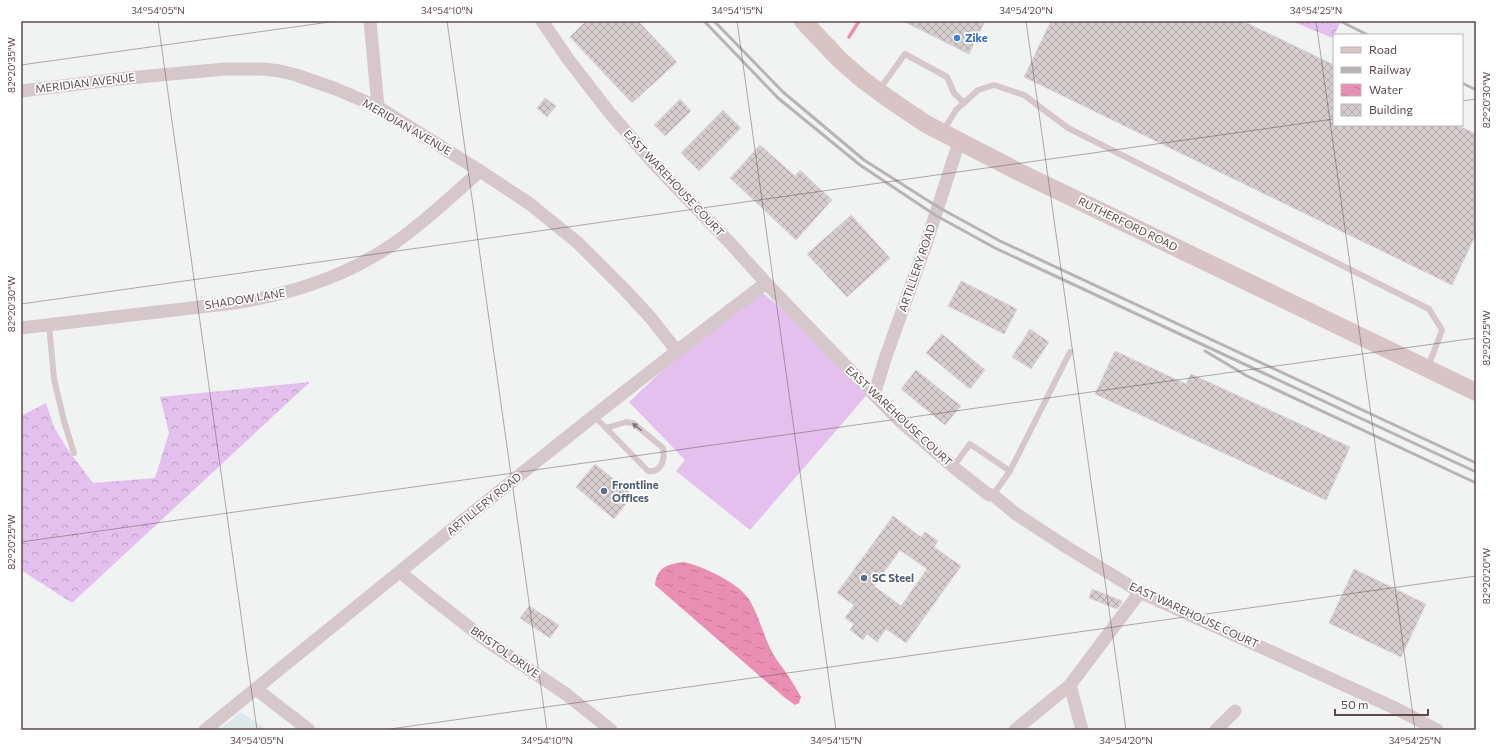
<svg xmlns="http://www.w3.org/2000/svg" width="1497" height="751" font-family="Commissioner,sans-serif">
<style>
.commercial{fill:#dde8ea}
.grass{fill:#e4c0ee}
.forest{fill:url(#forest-crowns)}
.water{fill:url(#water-ripples)}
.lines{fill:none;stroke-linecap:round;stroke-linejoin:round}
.stream{stroke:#ea8fb3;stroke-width:3.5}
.building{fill:url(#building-cross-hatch);stroke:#dbd5d4;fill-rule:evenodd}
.lane{stroke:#d6c7ca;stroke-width:6}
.street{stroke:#d6c7ca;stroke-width:13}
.secondary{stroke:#d8c4c5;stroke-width:18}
.rail{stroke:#bab3b3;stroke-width:3}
.oneway{fill:#877577}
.ticks{fill:none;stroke:#5d494b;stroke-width:1;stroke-opacity:0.45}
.shop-dot{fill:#3f7fe0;stroke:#fff;stroke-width:1.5}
.service-dot{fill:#5c6f8a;stroke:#fff;stroke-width:1.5}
.labels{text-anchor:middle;stroke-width:3.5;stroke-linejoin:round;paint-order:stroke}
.shop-label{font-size:11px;font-weight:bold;fill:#366cbe;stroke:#fff;text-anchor:start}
.street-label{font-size:11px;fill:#5d494b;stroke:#fff}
.service-label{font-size:11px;font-weight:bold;fill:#4e5e75;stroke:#fff;text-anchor:start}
.neatline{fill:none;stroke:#5d494b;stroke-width:1.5}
.ticks-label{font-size:10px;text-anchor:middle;fill:#5d494b}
</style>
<defs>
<pattern id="forest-crowns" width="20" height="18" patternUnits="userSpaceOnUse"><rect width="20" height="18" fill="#e4c0ee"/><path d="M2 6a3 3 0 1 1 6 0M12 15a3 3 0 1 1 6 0" fill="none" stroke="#bc9ec3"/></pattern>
<pattern id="water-ripples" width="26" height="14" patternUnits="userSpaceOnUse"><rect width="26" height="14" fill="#ea8fb3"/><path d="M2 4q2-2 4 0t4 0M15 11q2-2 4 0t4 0" fill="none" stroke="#c17794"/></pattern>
<pattern id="building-cross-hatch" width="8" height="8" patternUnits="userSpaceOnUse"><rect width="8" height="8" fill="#d5cdce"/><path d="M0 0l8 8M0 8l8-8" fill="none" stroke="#b0a8a9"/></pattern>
</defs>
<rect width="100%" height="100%" fill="#f0f3f1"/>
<path class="commercial" d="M241 712 267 730H219Z"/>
<path class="grass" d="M753 285 787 313 866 396 750 530 676 471 685 460 629 402Z"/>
<g class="forest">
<path d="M1291 21H1341L1333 38Z"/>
<path d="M310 382 72 603 21 570V416L46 403 54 427 68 450 93 483 155 478 169 433 160 397Z"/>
</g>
<path class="water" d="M684 562C702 566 737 582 748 598 759 614 763 636 773 654 776 660 781 665 785 671 791 680 796 688 801 697L799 703 795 705 784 697 655 585C657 567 668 564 684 562Z"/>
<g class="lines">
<path class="stream" d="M849 37 859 21"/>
</g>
<g class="building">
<path d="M586 21H638L677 62 632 103 570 37Z"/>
<path d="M903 21H985L969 54Z"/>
<path d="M1051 21H1243L1334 65V125H1457L1476 134V234L1452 285 1024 77Z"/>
<path d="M545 98 556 106 547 117 537 108Z"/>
<path d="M680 99 691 111 665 136 654 125Z"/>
<path d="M723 110 741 128 699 171 681 153Z"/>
<path d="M760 145 795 176 800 170 832 200 796 240 730 178Z"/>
<path d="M851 215 890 258 847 297 807 254Z"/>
<path d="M961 281 1017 309 1004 334 948 306Z"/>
<path d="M1030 329 1049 342 1031 369 1012 357Z"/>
<path d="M942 334 985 370 970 389 926 353Z"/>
<path d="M1115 351 1186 384 1191 374 1350 447 1326 500 1095 394Z"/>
<path d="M916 370 961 406 945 425 901 389Z"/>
<path d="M595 464 633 495 614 519 576 487Z"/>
<path d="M893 516 921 537 925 532 938 541 934 547 961 566 906 643 886 629 877 642 867 634 863 640 850 630 854 624 845 618 854 605 837 593ZM900 550 927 569 901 606 874 586Z"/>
<path d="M1354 569 1426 604 1401 657 1329 623Z"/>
<path d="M1092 589 1122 601 1121 604 1117 609 1089 598Z"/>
<path d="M529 606 559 625 550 638 520 618Z"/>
</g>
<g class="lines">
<g class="lane">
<path d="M879 90 905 54 947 77 954 93 964 103"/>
<path d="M943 131 956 110 978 90 994 85 1024 95 1068 128 1429 309 1442 330 1428 367"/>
<path d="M49 325 54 379 64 421 74 453"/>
<path d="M594 416 601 423 648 471C662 473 665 459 663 448L633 423 626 422 606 428"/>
<path d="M953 467 970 444 1010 471"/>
<path d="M993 495 1010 471 1070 352"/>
</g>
<g class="street">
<path d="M370 21 378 107"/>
<path d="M542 21 568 59 609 112 655 165 731 244 766 283 841 361 900 421 957 470 989 495H993L1016 514 1068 548 1140 592 1397 709 1437 730"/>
<path d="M21 91 128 78 225 69H263L280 71 296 75 336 89 378 107 480 171 530 204 578 243 625 290 650 317 676 350"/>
<path d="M21 328 234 303C292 294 348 276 396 242 426 221 453 195 480 171"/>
<path d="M874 395 885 359 926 244 959 142"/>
<path d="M400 572 433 599 487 641 566 694 611 730"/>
<path d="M1070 685 1082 730"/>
<path d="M256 689 309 730"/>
<path d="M205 730C391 579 575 427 766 283"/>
<path d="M1015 730 1070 685 1140 592"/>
<path d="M1216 730 1235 711"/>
</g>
<path class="secondary" d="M803 21 840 60 863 80 889 99 926 124 1019 172 1476 392"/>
<g class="rail">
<path d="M704 21 778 98 860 165 935 215 995 248 1476 472"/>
<path d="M714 21 783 92 864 160 938 207 1000 241 1476 463"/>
<path d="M1340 21 1368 35"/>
<path d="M1462 83 1476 90"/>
<path d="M1205 351 1247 376 1476 483"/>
</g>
</g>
<defs><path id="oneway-solid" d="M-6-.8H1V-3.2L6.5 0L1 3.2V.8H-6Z"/></defs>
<use class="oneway" href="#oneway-solid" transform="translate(637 427) rotate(-142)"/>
<path class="ticks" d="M158 21 257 730M447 21 547 730M737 21 836 730M1026 21 1126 730M1316 21 1415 730M21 65 337 21M1462 101 1476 99M21 304 1334 119M21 542 1476 338M383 730 1476 576"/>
<circle class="shop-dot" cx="957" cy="38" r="4"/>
<g class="service-dot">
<circle cx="604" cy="491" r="4"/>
<circle cx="864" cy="578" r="4"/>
</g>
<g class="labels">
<g class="shop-label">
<text x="965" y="42">Zike</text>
</g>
<g class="street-label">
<text transform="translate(85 83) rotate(-7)" y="4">MERIDIAN AVENUE</text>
<text transform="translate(407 127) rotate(30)" y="4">MERIDIAN AVENUE</text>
<text transform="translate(674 183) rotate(47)" y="4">EAST WAREHOUSE COURT</text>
<text transform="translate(1128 224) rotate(26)" y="4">RUTHERFORD ROAD</text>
<text transform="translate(917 268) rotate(-71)" y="4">ARTILLERY ROAD</text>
<text transform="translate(245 299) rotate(-9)" y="4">SHADOW LANE</text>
<text transform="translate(899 416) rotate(43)" y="4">EAST WAREHOUSE COURT</text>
<text transform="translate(484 504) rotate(-39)" y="4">ARTILLERY ROAD</text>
<text transform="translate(1194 615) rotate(25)" y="4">EAST WAREHOUSE COURT</text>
<text transform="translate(505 652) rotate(35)" y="4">BRISTOL DRIVE</text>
</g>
<g class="service-label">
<text x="612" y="489">Frontline<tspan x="612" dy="13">Offices</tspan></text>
<text x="872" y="582">SC Steel</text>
</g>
</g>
<rect width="1497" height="751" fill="none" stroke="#ffffff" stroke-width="44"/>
<rect x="1333" y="34" width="130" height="92" fill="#ffffff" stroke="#beb6b7"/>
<rect x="1341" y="47" width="20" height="6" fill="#d8c4c5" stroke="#beb6b7"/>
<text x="1369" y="54" font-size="12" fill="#5d494b">Road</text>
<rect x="1341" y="67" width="20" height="6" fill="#bab3b3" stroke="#beb6b7"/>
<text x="1369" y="74" font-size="12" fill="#5d494b">Railway</text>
<rect x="1341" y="84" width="20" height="12" fill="url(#water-ripples)" stroke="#beb6b7"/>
<text x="1369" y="94" font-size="12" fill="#5d494b">Water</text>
<rect x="1341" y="104" width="20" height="12" fill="url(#building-cross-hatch)" stroke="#beb6b7"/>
<text x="1369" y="114" font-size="12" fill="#5d494b">Building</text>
<path d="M1335 709v6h93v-6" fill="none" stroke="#5d494b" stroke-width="2"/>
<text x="1341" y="709" font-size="12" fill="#5d494b" stroke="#ffffff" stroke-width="3" paint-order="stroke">50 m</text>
<rect x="22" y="22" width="1453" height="707" class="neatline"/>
<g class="ticks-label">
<text x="158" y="14">34°54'05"N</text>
<text x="447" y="14">34°54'10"N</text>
<text x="737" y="14">34°54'15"N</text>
<text x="1026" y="14">34°54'20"N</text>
<text x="1316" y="14">34°54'25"N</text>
<text transform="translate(11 65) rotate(-90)" y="4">82°20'35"W</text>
<text transform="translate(1486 100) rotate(-90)" y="4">82°20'30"W</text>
<text transform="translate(11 304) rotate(-90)" y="4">82°20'30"W</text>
<text transform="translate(1486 338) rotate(-90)" y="4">82°20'25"W</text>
<text transform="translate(11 542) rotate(-90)" y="4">82°20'25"W</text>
<text transform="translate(1486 576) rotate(-90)" y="4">82°20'20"W</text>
<text x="257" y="744">34°54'05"N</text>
<text x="547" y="744">34°54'10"N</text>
<text x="836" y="744">34°54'15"N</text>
<text x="1126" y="744">34°54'20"N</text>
<text x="1415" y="744">34°54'25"N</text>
</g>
</svg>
